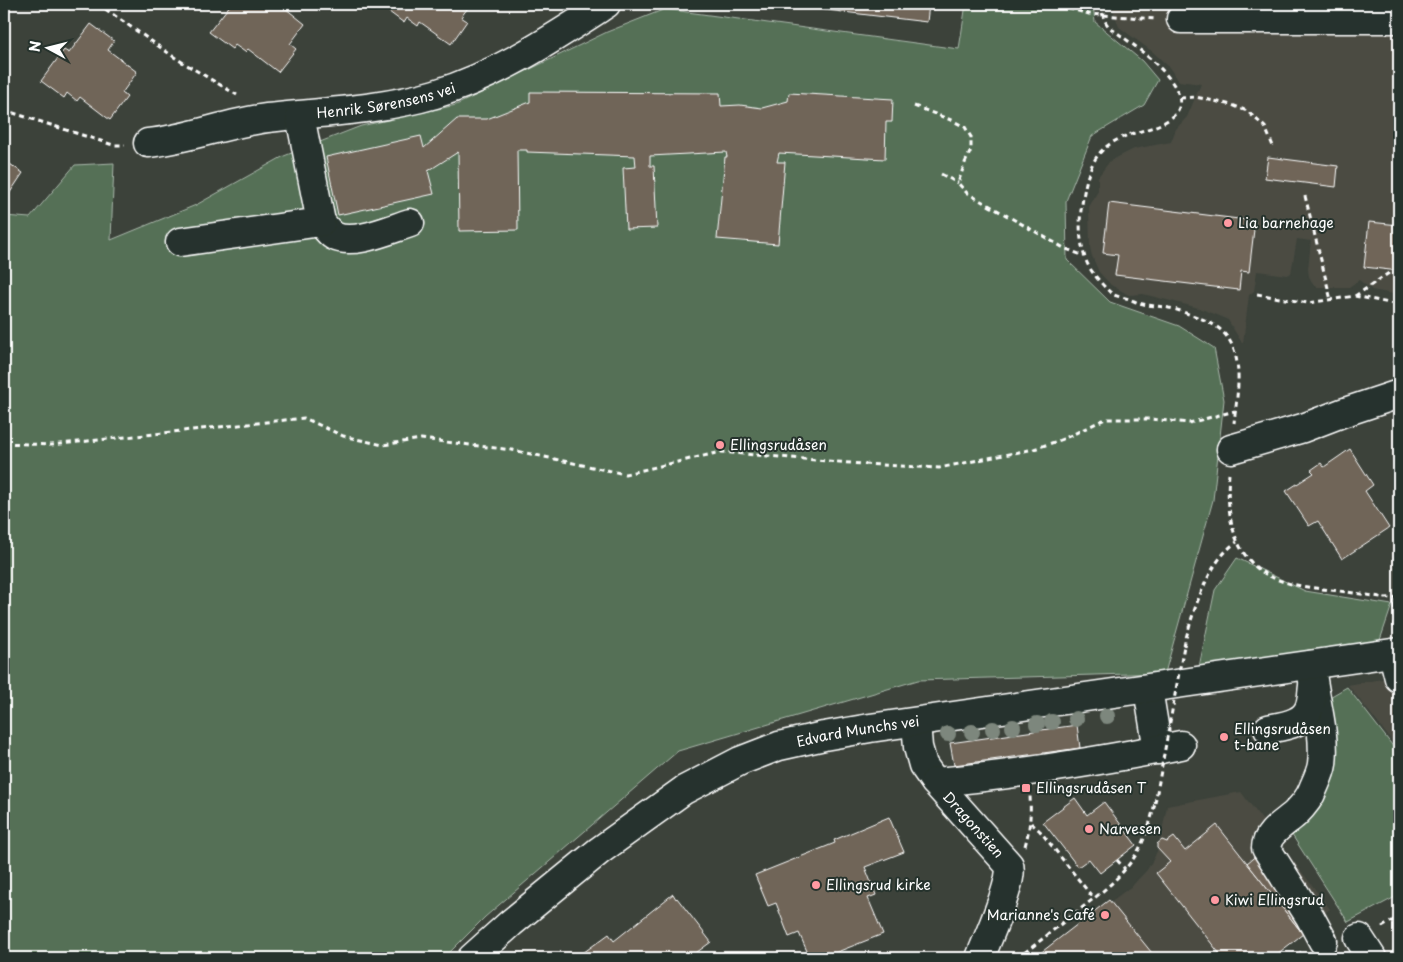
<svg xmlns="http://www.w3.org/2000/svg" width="1403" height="962" font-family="'Playpen Sans',sans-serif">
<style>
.built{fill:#4b4c43}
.green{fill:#547057;stroke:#aab8ab}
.building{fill:#6f6558;stroke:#fff}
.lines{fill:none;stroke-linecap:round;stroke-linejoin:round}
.minor-casing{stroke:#fff;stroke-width:31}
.path{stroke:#fff;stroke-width:3;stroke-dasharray:5 4;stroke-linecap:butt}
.minor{stroke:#26332d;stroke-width:28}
.path-bridge{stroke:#fff;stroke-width:3;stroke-dasharray:5 4;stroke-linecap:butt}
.tree{fill:#7d877d}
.poi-dot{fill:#ff9aa2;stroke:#26332d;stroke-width:2}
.labels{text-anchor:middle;stroke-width:4;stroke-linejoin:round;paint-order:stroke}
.street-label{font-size:14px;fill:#fff;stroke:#26332d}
.poi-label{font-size:14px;fill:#fff;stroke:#26332d;text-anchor:start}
</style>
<rect width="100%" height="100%" fill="#3c423a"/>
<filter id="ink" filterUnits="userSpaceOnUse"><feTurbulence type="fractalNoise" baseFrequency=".02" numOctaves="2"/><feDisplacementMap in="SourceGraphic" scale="10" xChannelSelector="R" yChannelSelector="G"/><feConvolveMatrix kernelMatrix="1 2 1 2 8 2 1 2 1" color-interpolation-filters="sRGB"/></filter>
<g filter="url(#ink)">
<g class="built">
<path d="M1111 4H1399V295L1372 290 1359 280 1349 287H1317L1313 284 1309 276 1308 269 1311 241 1297 239 1291 273 1287 275 1257 271 1254 291 1249 295 1243 343H1242L1228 320 1220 316 1199 308 1143 294 1129 295 1111 285 1099 272 1092 256 1090 247 1089 207 1098 191V177L1110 161 1134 149 1171 142 1176 129 1187 117 1201 84 1179 81 1168 66 1153 52 1119 27Z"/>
<path d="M1399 676V750L1348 685Z"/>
<path d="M1241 792 1330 909 1267 958H1034L1132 886 1147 870 1154 858 1159 847 1167 806Z"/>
</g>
<g class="green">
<path d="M966 4H1093L1095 22 1142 61 1158 80 1144 105 1092 136 1066 201 1067 260 1110 302 1179 326 1214 348 1224 400 1213 500 1165 673 918 680 678 751 485 917 444 958H4V216L30 218 75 165 114 163 111 240 196 205 284 156 361 126 456 105 607 32 665 9 959 49Z"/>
<path d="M1237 558 1305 591 1392 605 1378 646 1199 667 1215 590Z"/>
<path d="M1347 687 1399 754V895L1348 922 1292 835 1336 760 1328 698Z"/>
</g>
<g class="building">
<path d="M231 4H280L305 24 290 44 296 49 278 72 248 49 245 52 235 45 232 49 209 32Z"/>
<path d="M382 4H471L461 17 467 21 451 44 420 22 418 26 407 18 404 23 381 6Z"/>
<path d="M776 4H929L927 22Z"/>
<path d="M91 24 114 41 108 50 137 72 122 93 127 97 110 120 80 97 77 101 67 93 64 98 41 81 64 50 69 53Z"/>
<path d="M530 92 720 93 721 106 740 105 762 108 788 101 789 93 893 99 892 122H886L885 159 779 153 777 162H785L778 244 717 239 725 157H727L726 152 650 156V166H654L657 228 626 229 623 168 636 167 635 156 527 152V150H517L518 230 459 231 458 152 428 171 434 194 338 215 326 157 421 136 424 148 457 119H487L530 102Z"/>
<path d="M1268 157 1338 166 1336 187 1265 178Z"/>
<path d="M4 160 23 173 7 197 4 195Z"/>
<path d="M1109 203 1255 221 1249 272 1241 271 1239 290 1115 275 1118 255 1103 253Z"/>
<path d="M1369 222 1399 225V271L1364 267Z"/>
<path d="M1350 449 1373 485 1365 491 1389 528 1342 559 1318 521 1309 526 1286 491 1314 473 1311 470 1321 463 1324 467Z"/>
<path d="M1077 725 1080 748 954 765 950 743Z"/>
<path d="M1075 798 1087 815 1104 802 1136 845 1100 873 1089 859 1078 867 1043 822Z"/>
<path d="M889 817 904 852 865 867 876 895 868 898 883 934 822 958H810L799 933 789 937 776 903 768 906 755 875 835 843 834 840Z"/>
<path d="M1217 825 1303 934 1272 958H1223L1156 873 1170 862 1157 848V844L1162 840 1167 842 1174 837 1185 851Z"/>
<path d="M1257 855 1308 929 1303 934 1247 863Z"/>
<path d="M673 894 676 899 677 898 711 942 689 958H576L609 934 614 941Z"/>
<path d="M1109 900 1156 958H1034L1061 937Z"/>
</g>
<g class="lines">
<defs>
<g id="minor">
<path d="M1181 19H1399"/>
<path id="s1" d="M148 143C188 139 227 123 267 118 323 112 381 110 435 94 498 75 552 39 606 4"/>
<path d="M321 222C325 227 329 233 334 236 354 246 390 229 410 223"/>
<path d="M180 242 321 222 300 116"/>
<path d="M1231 449 1303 428 1342 413 1399 394"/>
<path d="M1393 654 1399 678"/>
<path d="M1311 665C1314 698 1326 731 1322 764 1321 772 1316 782 1313 789 1310 798 1301 808 1295 814 1285 823 1266 833 1266 848L1310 917 1323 941"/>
<path d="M1148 689 1158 750"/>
<path id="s2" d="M916 722 918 747 923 765 935 782 1009 865C1015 878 986 942 980 958"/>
<path d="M1268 729C1283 726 1305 724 1310 706 1312 700 1312 693 1313 686"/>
<path d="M935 782C1018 775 1099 761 1181 745"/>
<path d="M1359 938 1372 958"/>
<path id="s3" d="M472 958 511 923 599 851 684 790 740 761 779 746 824 736 870 728 1399 652"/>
</g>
</defs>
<use href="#minor" class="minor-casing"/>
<g class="path">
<path d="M98 4 177 59 237 95"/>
<path d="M1051 4 1089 14 1156 19"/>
<path d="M1101 4C1102 14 1103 19 1109 27 1128 41 1210 95 1168 120 1149 132 1124 132 1106 147 1089 160 1085 185 1082 204 1078 224 1080 254 1091 270 1095 276 1108 292 1114 295 1118 297 1124 297 1129 299 1132 300 1136 302 1139 303 1149 306 1159 306 1169 308 1176 309 1183 312 1191 315 1216 323 1233 334 1237 363 1240 382 1236 404 1234 423"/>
<path d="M1180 98 1196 97 1232 105 1247 111 1265 127 1273 146"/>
<path d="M914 106 951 120 965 127 971 137V150L965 163 958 183 967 193 1064 248 1084 256"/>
<path d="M4 110 113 145H125"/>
<path d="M941 174 958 183"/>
<path d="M1305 196 1331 300"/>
<path d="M1257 294 1308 303 1355 296 1399 305"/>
<path d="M1355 296 1389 273 1399 274"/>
<path d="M4 443 51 445 304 418 343 436 383 445 421 439 512 450 625 474 721 452 862 464 939 468 1034 449 1063 439 1105 419H1150L1189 423 1235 411"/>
<path d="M1229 474C1226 509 1231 552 1264 573 1283 585 1307 587 1330 590 1349 592 1368 595 1386 598L1399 597"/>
<path d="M1394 627 1395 598"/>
<path d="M1184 646C1192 614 1208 560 1237 542"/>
<path d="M1031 823 1040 831 1094 899"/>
<path d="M1025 846C1030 828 1031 815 1030 796"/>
<path d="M1117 860 1125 869"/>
<path d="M1382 927 1399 917"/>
<path d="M1017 958C1036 945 1053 930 1071 916 1096 897 1120 880 1137 853 1146 837 1151 820 1155 803"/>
<path d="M1293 958 1301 952"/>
</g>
<use href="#minor" class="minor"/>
<path class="path-bridge" d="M1155 803 1184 646"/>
</g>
<g class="tree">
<circle cx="1107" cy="716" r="8"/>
<circle cx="1076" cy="719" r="8"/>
<circle cx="1052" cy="722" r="8"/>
<circle cx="1037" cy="724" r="8"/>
<circle cx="1013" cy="727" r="8"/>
<circle cx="993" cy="729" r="8"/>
<circle cx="972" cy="732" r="8"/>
<circle cx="948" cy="734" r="8"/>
</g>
</g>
<g class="poi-dot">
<circle cx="1228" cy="223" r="5"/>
<circle cx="720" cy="445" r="5"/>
<circle cx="1224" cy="737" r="5"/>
<rect x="1021" y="783" width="10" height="10" rx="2.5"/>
<circle cx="1089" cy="829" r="5"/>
<circle cx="816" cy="885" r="5"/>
<circle cx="1215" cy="900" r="5"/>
<circle cx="1105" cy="915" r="5"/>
</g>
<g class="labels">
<g class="street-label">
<text dy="5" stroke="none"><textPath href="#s1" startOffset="242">Henrik Sørensens vei</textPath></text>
<text dy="5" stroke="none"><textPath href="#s3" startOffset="456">Edvard Munchs vei</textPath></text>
<text dy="5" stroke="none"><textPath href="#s2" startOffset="122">Dragonstien</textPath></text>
</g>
<g class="poi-label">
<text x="1238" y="228">Lia barnehage</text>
<text x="730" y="450">Ellingsrudåsen</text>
<text x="1234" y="734">Ellingsrudåsen<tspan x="1234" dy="16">t-bane</tspan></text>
<text x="1036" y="793">Ellingsrudåsen T</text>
<text x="1099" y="834">Narvesen</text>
<text x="826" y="890">Ellingsrud kirke</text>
<text x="1225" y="905">Kiwi Ellingsrud</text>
<text x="1095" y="920" text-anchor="end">Marianne's Café</text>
</g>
</g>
<rect width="1403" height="962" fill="none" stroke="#26332d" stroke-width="20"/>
<rect x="10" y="10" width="1383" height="942" fill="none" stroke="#fff" stroke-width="2" filter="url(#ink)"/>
<g transform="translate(48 48) rotate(277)" stroke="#26332d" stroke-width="4" paint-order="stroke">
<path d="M0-4L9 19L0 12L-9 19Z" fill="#ffffff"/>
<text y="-8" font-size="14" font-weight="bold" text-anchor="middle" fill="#ffffff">N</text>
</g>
</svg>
